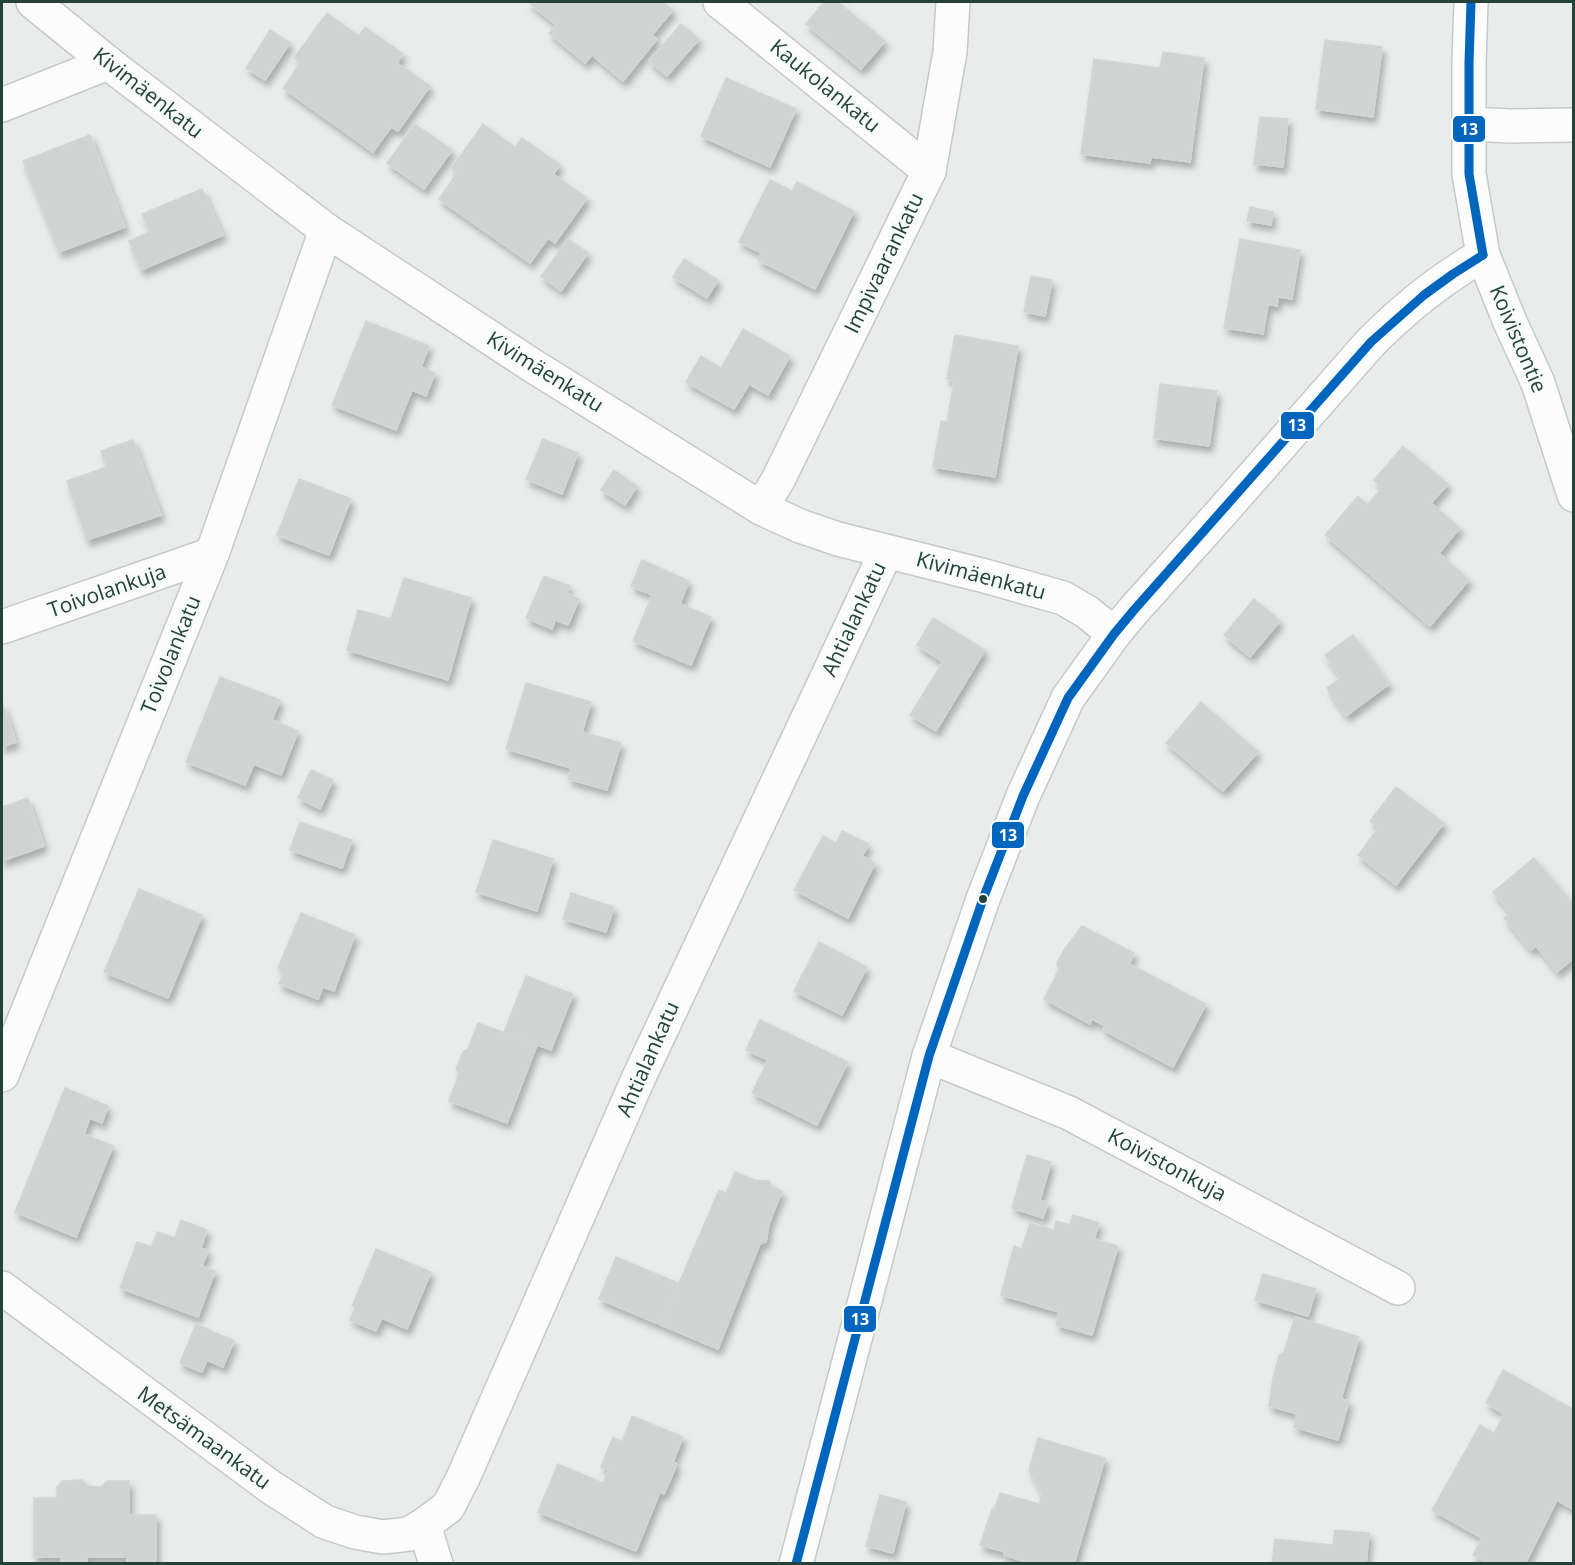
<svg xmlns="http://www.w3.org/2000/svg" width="1575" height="1565" font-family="'Open Sans',sans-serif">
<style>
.building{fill:#cfd4d2;stroke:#d1d6d4;stroke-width:1.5;filter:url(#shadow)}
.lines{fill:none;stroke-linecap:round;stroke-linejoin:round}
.minor-casing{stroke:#c5cac8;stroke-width:36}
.tertiary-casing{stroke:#c5cac8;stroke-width:36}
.secondary-casing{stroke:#c3cbc8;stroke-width:36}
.minor{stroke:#fcfcfc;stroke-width:33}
.tertiary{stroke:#fcfcfc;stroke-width:33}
.secondary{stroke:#fcfcfc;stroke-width:33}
.bus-1-casing{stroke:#f7fbf9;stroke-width:14}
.bus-1{stroke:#0065bd;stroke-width:9}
.bus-dot{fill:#24423a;stroke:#f7fbf9;stroke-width:2}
.labels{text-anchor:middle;stroke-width:6;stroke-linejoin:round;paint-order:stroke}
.street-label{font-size:21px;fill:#24423a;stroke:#f7fbf9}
.line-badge{stroke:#f7fbf9;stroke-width:2}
.badge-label{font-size:16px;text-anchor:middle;font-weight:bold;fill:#fff}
</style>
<defs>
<filter id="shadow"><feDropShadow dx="3.5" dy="6" stdDeviation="3" flood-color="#0004"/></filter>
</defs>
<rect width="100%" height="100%" fill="#e8edeb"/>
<g class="building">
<path d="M528 2H662L673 10 652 35 657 39 623 81 592 55 585 63 549 33 556 25Z"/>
<path d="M824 2H838L885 41 861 69 806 24Z"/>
<path d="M327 13 359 36 365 27 403 54 397 63 430 86 398 131 391 127 373 152 283 88 301 62 294 58Z"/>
<path d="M681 24 699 39 667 76 649 61Z"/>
<path d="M270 30 290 43 265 80 246 68Z"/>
<path d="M1325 40 1382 47 1373 117 1316 109Z"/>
<path d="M1163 52 1204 58 1190 162 1151 157 1150 163 1081 154 1094 59 1160 68Z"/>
<path d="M726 78 796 109 770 167 701 136Z"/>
<path d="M1260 117 1288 119 1283 167 1254 164Z"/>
<path d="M415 124 452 150 424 189 387 163Z"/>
<path d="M483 124 515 147 522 138 560 165 553 174 587 198 555 243 548 238 530 263 439 199 457 173 451 169Z"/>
<path d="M90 135 125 227 59 252 23 161Z"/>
<path d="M770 180 792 191 797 182 854 211 815 289 758 260 761 253 739 242Z"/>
<path d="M202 189 223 235 141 270 129 241 150 232 142 214Z"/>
<path d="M1250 207 1273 212 1271 225 1247 221Z"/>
<path d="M568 239 588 253 561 291 541 276Z"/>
<path d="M1240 239 1300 250 1292 299 1278 297 1277 306 1268 304 1263 334 1224 328Z"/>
<path d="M684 259 718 280 707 298 673 277Z"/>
<path d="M1031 276 1052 280 1045 316 1024 312Z"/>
<path d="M366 321 429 346 421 367 435 373 426 396 412 390 396 430 332 405Z"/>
<path d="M743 329 790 356 768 395 749 384 734 409 686 382 701 356 721 368Z"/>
<path d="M955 335 1018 346 995 477 933 467 941 421 947 422 954 380 947 379Z"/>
<path d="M1160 384 1217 391 1209 446 1154 438Z"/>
<path d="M543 439 578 453 562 494 526 479Z"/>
<path d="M133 440 161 515 87 540 67 481 107 467 101 451Z"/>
<path d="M1403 446 1448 484 1431 503 1460 528 1439 553 1469 580 1430 626 1325 535 1358 496 1367 505 1382 488 1374 480Z"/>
<path d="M614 470 637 486 625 505 601 490Z"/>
<path d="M299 479 351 499 329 555 277 535Z"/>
<path d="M642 560 689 581 680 604 711 617 691 665 633 641 652 595 631 586Z"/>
<path d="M544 576 570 586 567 593 579 599 568 625 555 620 552 629 526 618Z"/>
<path d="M404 578 471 598 448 680 347 650 358 610 391 619Z"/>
<path d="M1254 599 1280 621 1250 657 1224 635Z"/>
<path d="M933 618 985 650 936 731 910 715 943 662 917 645Z"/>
<path d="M1353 635 1389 684 1346 716 1327 688 1341 678 1325 655Z"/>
<path d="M220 677 280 700 272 720 298 731 281 775 254 764 245 785 186 762Z"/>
<path d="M526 683 591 702 582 732 621 743 607 790 568 779 571 768 506 749Z"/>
<path d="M2 702 16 742 2 747Z"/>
<path d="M1201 702 1258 752 1223 791 1166 743Z"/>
<path d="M311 770 333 780 320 809 298 798Z"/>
<path d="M1396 787 1444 823 1396 885 1358 855 1379 827 1370 821Z"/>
<path d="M28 798 44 846 2 861V807Z"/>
<path d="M300 822 352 840 342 868 290 850Z"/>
<path d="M842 831 869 844 862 856 875 863 848 918 794 890 823 836 836 843Z"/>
<path d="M493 840 553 859 537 911 476 892Z"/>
<path d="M1534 858 1574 905V958L1557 972 1536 946 1531 950 1504 918 1511 913 1493 892Z"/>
<path d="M139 889 202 915 168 998 104 972Z"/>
<path d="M571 893 614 907 606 932 563 919Z"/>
<path d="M301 913 355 935 334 991 323 987 318 999 279 984 284 971 278 968Z"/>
<path d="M1082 926 1134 953 1129 964 1206 1004 1173 1067 1103 1030 1105 1026 1092 1019 1090 1024 1044 999 1059 969 1057 963 1064 950Z"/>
<path d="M819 942 867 967 842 1015 794 991Z"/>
<path d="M526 976 573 994 551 1050 504 1032Z"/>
<path d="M760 1020 848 1062 817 1125 752 1093 768 1060 746 1050Z"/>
<path d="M478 1023 537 1045 507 1123 449 1101 459 1074 456 1069 463 1052 468 1049Z"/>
<path d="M65 1088 108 1106 102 1123 90 1118 84 1134 113 1146 76 1237 15 1212Z"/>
<path d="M1027 1155 1051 1162 1040 1200 1048 1203 1043 1218 1012 1208Z"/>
<path d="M735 1172 755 1180 769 1181 771 1187 782 1191 769 1224 766 1242 760 1244 718 1349 661 1325 719 1190 726 1193Z"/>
<path d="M1073 1215 1099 1223 1094 1239 1118 1246 1092 1335 1056 1325 1059 1312 1001 1295 1014 1246 1022 1249 1030 1223 1054 1230 1056 1221 1070 1225Z"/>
<path d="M181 1220 207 1230 201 1248 208 1251 202 1266 215 1271 198 1317 120 1288 137 1242 151 1247 157 1232 175 1238Z"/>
<path d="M376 1249 431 1272 407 1329 382 1318 376 1331 350 1320 355 1307 352 1306Z"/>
<path d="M616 1257 678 1283 661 1325 599 1299Z"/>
<path d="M1263 1274 1316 1289 1308 1316 1255 1300Z"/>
<path d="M1295 1317 1359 1337 1341 1399 1349 1401 1338 1440 1294 1427 1297 1414 1269 1406 1273 1378 1279 1355 1284 1352Z"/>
<path d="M196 1324 234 1341 223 1367 207 1360 202 1372 180 1363Z"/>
<path d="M1503 1370 1574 1410V1510L1557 1500 1525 1564H1489L1473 1555 1482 1538 1432 1510 1480 1425 1494 1433 1504 1414 1486 1403Z"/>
<path d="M632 1416 683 1437 673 1462 677 1464 664 1494 660 1492 636 1551 538 1512 558 1464 603 1483 609 1470 601 1467 613 1437 622 1442Z"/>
<path d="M1038 1438 1105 1458 1074 1564H1032L1004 1555 1005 1552 980 1545 992 1509 994 1510 1000 1493 1039 1504 1042 1494 1029 1470Z"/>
<path d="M82 1480 88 1486 101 1487 107 1481H129V1515H156V1564H127V1557H87V1561H61L62 1557H34V1498H57V1487L63 1481Z"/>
<path d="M880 1495 906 1502 893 1553 866 1546Z"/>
<path d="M1335 1530 1369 1533 1366 1564H1272L1275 1539 1333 1545Z"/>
</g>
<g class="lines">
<defs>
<g id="minor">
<path d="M33 2 108 63 326 230 530 364 761 508 800 526 838 539 985 576 1063 598 1087 612 1114 634"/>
<path d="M720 2 929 171"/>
<path d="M2 105 108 63"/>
<path d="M1469 124 1511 126 1574 125"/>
<path d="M761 508 778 480 929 171 950 52 953 2"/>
<path d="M2 627 212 554"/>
<path d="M929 1056 1069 1113 1398 1288"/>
<path d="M2 1075 212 554 326 230"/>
<path d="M2 1288 272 1488 325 1522 355 1532 383 1537 409 1534 424 1525"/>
<path d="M436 1564 424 1525 448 1507 463 1478 639 1077 886 552"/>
</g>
<path id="tertiary" d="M796 1564 929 1056 983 899 1023 796 1068 698 1114 634 1134 610 1221 513 1371 342C1404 309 1442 278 1483 255"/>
<path id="secondary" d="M1471 2 1469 63V174L1483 255 1510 322 1538 383 1574 495"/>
</defs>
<use href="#minor" class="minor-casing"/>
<use href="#tertiary" class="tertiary-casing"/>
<use href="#secondary" class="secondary-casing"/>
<use href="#minor" class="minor"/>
<use href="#tertiary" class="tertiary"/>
<use href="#secondary" class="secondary"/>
<defs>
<g id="bus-1">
<path d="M1471 2 1469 63V174L1483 255"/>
<path d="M796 1564 929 1056 983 899 1023 796 1068 698 1114 634 1134 610 1371 342 1424 295 1453 274 1483 255"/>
</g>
</defs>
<use href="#bus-1" class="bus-1-casing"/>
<use href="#bus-1" class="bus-1"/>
</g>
<circle class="bus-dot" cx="983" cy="899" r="5"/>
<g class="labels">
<g class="street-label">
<text transform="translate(825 86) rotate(39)" y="7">Kaukolankatu</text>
<text transform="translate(148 93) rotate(38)" y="7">Kivimäenkatu</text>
<text transform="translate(884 263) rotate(-64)" y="7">Impivaarankatu</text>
<text transform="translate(1518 339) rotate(67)" y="7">Koivistontie</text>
<text transform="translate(545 372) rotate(32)" y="7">Kivimäenkatu</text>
<text transform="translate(981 576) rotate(15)" y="7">Kivimäenkatu</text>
<text transform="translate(107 591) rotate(-19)" y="7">Toivolankuja</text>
<text transform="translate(854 619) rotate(-65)" y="7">Ahtialankatu</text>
<text transform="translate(171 655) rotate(-68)" y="7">Toivolankatu</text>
<text transform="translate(648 1059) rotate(-66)" y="7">Ahtialankatu</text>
<text transform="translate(1167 1165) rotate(28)" y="7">Koivistonkuja</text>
<text transform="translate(204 1438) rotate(36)" y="7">Metsämaankatu</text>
</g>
</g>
<g class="line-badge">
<rect x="1452" y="115" width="34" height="28" rx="6" fill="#0065bd"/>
<rect x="1280" y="411" width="35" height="29" rx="6" fill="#0065bd"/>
<rect x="991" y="821" width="34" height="28" rx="6" fill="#0065bd"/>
<rect x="843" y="1305" width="34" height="28" rx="6" fill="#0065bd"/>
</g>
<g class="badge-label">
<text x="1469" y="135">13</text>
<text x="1297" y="431">13</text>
<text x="1008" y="841">13</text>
<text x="860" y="1325">13</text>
</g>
<rect width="1575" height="1565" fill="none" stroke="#24423a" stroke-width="6"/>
</svg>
